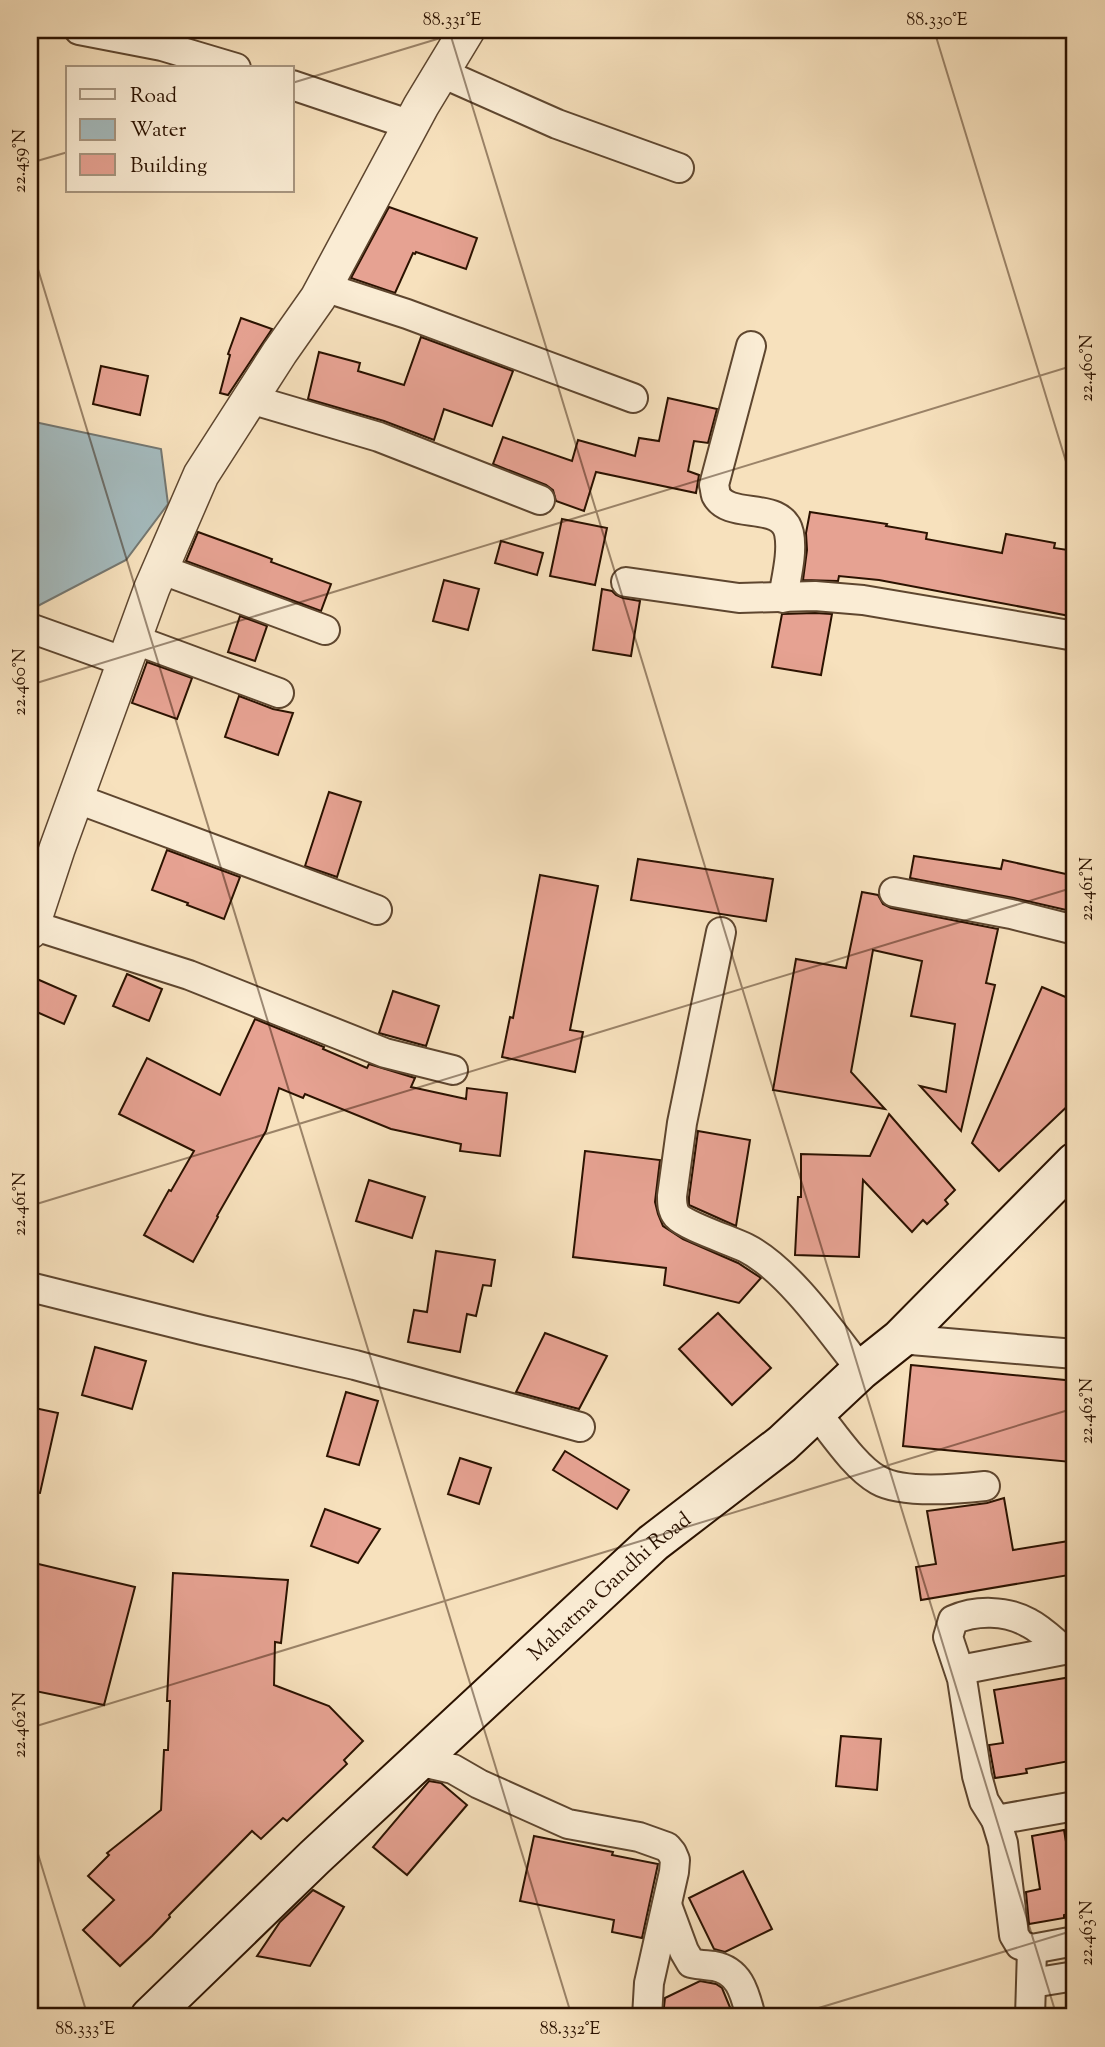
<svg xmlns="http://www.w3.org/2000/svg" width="1105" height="2047" font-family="'Sorts Mill Goudy',serif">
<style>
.water{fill:#a4babd;stroke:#747771;stroke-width:2}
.building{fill:#e6a292;stroke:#2b1200;stroke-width:2}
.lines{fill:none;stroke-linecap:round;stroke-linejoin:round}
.minor-casing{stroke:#5e462f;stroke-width:32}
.tertiary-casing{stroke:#5e462f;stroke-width:38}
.secondary-casing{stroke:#2b1200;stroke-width:42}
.minor{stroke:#faecd4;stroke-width:28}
.tertiary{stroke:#faecd4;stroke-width:35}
.secondary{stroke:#faecd4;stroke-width:38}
.ticks{fill:none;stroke:#2b1200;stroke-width:2;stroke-opacity:0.45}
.labels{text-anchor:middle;stroke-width:7;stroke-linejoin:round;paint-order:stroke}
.street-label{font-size:21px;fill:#2b1200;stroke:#faecd4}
.neatline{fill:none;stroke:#2b1200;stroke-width:2.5}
.ticks-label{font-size:18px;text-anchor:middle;fill:#2b1200}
</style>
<rect width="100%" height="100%" fill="#f7e1bd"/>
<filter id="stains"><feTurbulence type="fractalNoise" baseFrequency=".00286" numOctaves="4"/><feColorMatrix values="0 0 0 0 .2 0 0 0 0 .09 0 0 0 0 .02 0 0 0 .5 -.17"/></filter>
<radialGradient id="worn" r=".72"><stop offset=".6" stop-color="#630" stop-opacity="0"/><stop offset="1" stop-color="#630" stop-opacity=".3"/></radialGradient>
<path class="water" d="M30 421 161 449 168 504 126 560 30 610Z"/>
<g class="building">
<path d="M389 207 477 238 466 269 416 252 415 254 413 253 395 293 351 278Z"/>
<path d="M241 318 272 329 228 395 220 393 230 355 228 354Z"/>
<path d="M421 337 513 371 492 426 444 409 434 440 384 421 308 399 319 352 360 363 358 371 404 385Z"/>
<path d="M101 366 148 376 140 415 93 404Z"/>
<path d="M668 398 717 409 708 443 694 441 688 471 699 475 696 493 596 472 584 511 556 501 553 490 546 485 493 464 503 437 572 461 578 440 635 456 639 438 659 441Z"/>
<path d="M810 512 887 524 886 526 927 533 926 539 1002 553 1006 534 1055 543 1054 548 1075 551V617L879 580 839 576 838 581 803 580 807 550 806 533Z"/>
<path d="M562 519 607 528 595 585 550 576Z"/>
<path d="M198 532 272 559 271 562 331 584 321 611 186 561Z"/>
<path d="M501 541 543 553 537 575 495 563Z"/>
<path d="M444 580 479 589 468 630 433 621Z"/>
<path d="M602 589 612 591 616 595 623 598 640 601 631 656 593 650Z"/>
<path d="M815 613 832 614 821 675 772 667 782 614Z"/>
<path d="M240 616 267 626 255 661 228 652Z"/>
<path d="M147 662 192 678 177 719 132 703Z"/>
<path d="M239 696 273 709 293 713 278 755 225 737Z"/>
<path d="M329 792 361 802 337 877 305 866Z"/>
<path d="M167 850 240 877 224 919 187 905 188 903 152 890Z"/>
<path d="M914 856 1001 869 1003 860 1075 876V912L1014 898 910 878Z"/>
<path d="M638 859 773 879 766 921 631 900Z"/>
<path d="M540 875 598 886 570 1030 583 1032 575 1072 502 1057 510 1017 513 1018Z"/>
<path d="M862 892 878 895 883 904 891 908 998 929 986 983 995 985 961 1131 920 1086 946 1092 955 1024 911 1016 922 961 873 950 851 1072 885 1109 773 1090 796 959 846 968Z"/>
<path d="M127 974 162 989 149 1021 113 1006Z"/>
<path d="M30 976 76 996 64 1024 30 1009Z"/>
<path d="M1042 987 1075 1001V1099L999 1171 972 1143Z"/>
<path d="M393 991 439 1006 426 1046 379 1033Z"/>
<path d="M255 1019 324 1047 323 1049 367 1068 369 1064 415 1078 411 1087 466 1099 467 1088 507 1093 500 1156 460 1151 461 1144 391 1129 305 1094 303 1098 279 1088 266 1131 217 1216 218 1217 193 1262 144 1235 169 1190 171 1191 194 1151 119 1114 147 1058 220 1095Z"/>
<path d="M889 1114 955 1190 945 1200 948 1204 927 1224 923 1220 912 1232 863 1180 859 1257 795 1255 798 1197H801V1154L870 1156Z"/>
<path d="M698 1131 750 1140 736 1226 689 1205V1197Z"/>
<path d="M585 1151 660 1160 655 1202 658 1214 663 1226 683 1239 738 1263 761 1278 739 1303 664 1285 666 1268 573 1257Z"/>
<path d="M369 1180 425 1197 412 1238 356 1221Z"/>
<path d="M436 1251 495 1260 491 1286 483 1285 476 1316 467 1314 460 1352 408 1342 414 1310 427 1312Z"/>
<path d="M718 1313 771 1368 732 1405 679 1349Z"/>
<path d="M545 1333 607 1356 579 1409 516 1392Z"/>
<path d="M95 1347 146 1361 132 1409 82 1395Z"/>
<path d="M911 1365 1075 1381V1449H1072L1071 1462 903 1446Z"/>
<path d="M346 1392 378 1401 359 1465 327 1456Z"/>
<path d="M30 1407 58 1413 40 1493 30 1492Z"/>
<path d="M565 1451 629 1490 617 1509 553 1470Z"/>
<path d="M460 1458 491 1468 479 1504 448 1494Z"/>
<path d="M1004 1498 1013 1550 1075 1540V1574L921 1600 916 1567 936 1564 927 1511 987 1503Z"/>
<path d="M325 1509 380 1529 358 1563 311 1546Z"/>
<path d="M30 1562 135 1587 104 1705 30 1690Z"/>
<path d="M173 1573 288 1580 281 1643 275 1642 274 1685 329 1706 363 1741 344 1760 347 1764 287 1821 283 1818 261 1839 252 1831 169 1915 170 1917 152 1936 120 1966 83 1930 114 1900 88 1876 109 1855 107 1853 161 1810 164 1750H168L170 1701H167Z"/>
<path d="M1071 1677 1075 1705V1760L1026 1769 1027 1773 995 1778 989 1745 1003 1743 994 1690Z"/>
<path d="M841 1736 881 1739 877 1790 836 1786Z"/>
<path d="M429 1781 441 1783 467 1805 407 1875 373 1847Z"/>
<path d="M1064 1830 1070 1865 1075 1864V1913L1064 1915V1918L1029 1924 1026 1892 1040 1889 1032 1836Z"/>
<path d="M534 1836 613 1852 612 1855 658 1864 642 1938 612 1932 614 1920 520 1901Z"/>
<path d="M743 1871 772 1929 725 1952 714 1949 689 1898Z"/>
<path d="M313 1890 344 1907 310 1966 257 1956 280 1922Z"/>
<path d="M700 1981 716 1984 722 1988 734 2017H669L664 2007 665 1998Z"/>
</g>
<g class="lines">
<defs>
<g id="minor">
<path d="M79 30 162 46 236 68"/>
<path d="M442 73 557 124 679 168"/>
<path d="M292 85 411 125"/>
<path d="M324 287 407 314 633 398"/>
<path d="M751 346 714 485C715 488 715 492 716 495 729 521 782 500 789 533 793 553 786 578 783 598"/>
<path d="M250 399 379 437 540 500"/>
<path d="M160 569 325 630"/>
<path d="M626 582 739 598 815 596 863 600 1075 636"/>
<path d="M30 628 125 662"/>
<path d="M133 639 279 693"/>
<path d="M75 798 377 910"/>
<path d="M30 862 50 870"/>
<path d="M894 892 1011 914 1075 930"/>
<path d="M32 925 189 975 385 1053 453 1070"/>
<path d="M721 932 682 1123 672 1196C672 1203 672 1210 677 1216 686 1226 732 1241 746 1248 788 1269 832 1333 861 1370"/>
<path d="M30 1287 202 1330 355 1365 580 1427"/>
<path d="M900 1339 1075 1354"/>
<path d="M816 1412C833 1433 855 1467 878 1480 902 1494 958 1489 985 1486"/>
<path d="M1064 1650C1053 1641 1041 1629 1029 1623 1006 1610 976 1610 953 1620L948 1637 962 1679 977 1776 984 1801 996 1820 1003 1843 1014 1935 1020 1945 1032 1949 1075 1941"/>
<path d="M960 1670 1074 1648"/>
<path d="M417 1761 453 1769 479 1784 568 1824 639 1837 667 1847 672 1853 675 1860 674 1872 649 1983 647 2017"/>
<path d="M996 1820 1075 1806"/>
<path d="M667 1905 684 1951 691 1963C699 1965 706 1965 714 1966 741 1971 745 1995 751 2017"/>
<path d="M1032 1983 1075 1976"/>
<path d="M1030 2017 1032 1949"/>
</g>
<path id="tertiary" d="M30 931 57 849 152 588 201 475 280 352 318 298 421 106 467 30"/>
<g id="secondary">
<path id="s1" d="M150 2017 315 1857 653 1543 782 1444 861 1370 900 1339 1075 1162"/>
</g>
</defs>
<use href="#minor" class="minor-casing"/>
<use href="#tertiary" class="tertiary-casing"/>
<use href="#secondary" class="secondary-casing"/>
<use href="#minor" class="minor"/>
<use href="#tertiary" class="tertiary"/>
<use href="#secondary" class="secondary"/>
</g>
<path class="ticks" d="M449 30 1057 2017M934 30 1075 491M292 83 467 30M30 163 68 152M30 243 572 2017M30 685 1075 365M30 1206 1075 887M30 1728 1075 1408M30 1828 88 2017M789 2017 1075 1930"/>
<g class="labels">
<g class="street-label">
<text dy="7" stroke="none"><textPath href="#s1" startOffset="630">Mahatma Gandhi Road</textPath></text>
</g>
</g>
<rect width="1105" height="2047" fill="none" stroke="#f7e1bd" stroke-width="77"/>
<rect x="66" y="66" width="228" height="126" fill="#faecd4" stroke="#a7957f" stroke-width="2"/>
<rect x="80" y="89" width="35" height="10" fill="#faecd4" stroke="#a7957f" stroke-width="2"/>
<text x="130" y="102" font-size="21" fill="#2b1200">Road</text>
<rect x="80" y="119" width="35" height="21" fill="#a4babd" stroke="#a7957f" stroke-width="2"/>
<text x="130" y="136" font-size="21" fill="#2b1200">Water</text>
<rect x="80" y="154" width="35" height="21" fill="#e6a292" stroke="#a7957f" stroke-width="2"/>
<text x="130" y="172" font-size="21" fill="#2b1200">Building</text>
<rect x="38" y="38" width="1028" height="1970" class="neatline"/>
<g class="ticks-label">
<text x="452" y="25">88.331°E</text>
<text x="937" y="25">88.330°E</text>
<text transform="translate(19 161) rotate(-90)" y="6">22.459°N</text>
<text transform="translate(1086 368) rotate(-90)" y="6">22.460°N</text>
<text transform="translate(19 682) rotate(-90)" y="6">22.460°N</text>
<text transform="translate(1086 889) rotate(-90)" y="6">22.461°N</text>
<text transform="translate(19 1204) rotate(-90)" y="6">22.461°N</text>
<text transform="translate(1086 1411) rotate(-90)" y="6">22.462°N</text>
<text transform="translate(19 1725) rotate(-90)" y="6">22.462°N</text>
<text transform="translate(1086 1933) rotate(-90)" y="6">22.463°N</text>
<text x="85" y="2034">88.333°E</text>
<text x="570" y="2034">88.332°E</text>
</g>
<rect width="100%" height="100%" filter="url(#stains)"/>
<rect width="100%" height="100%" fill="url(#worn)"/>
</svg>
